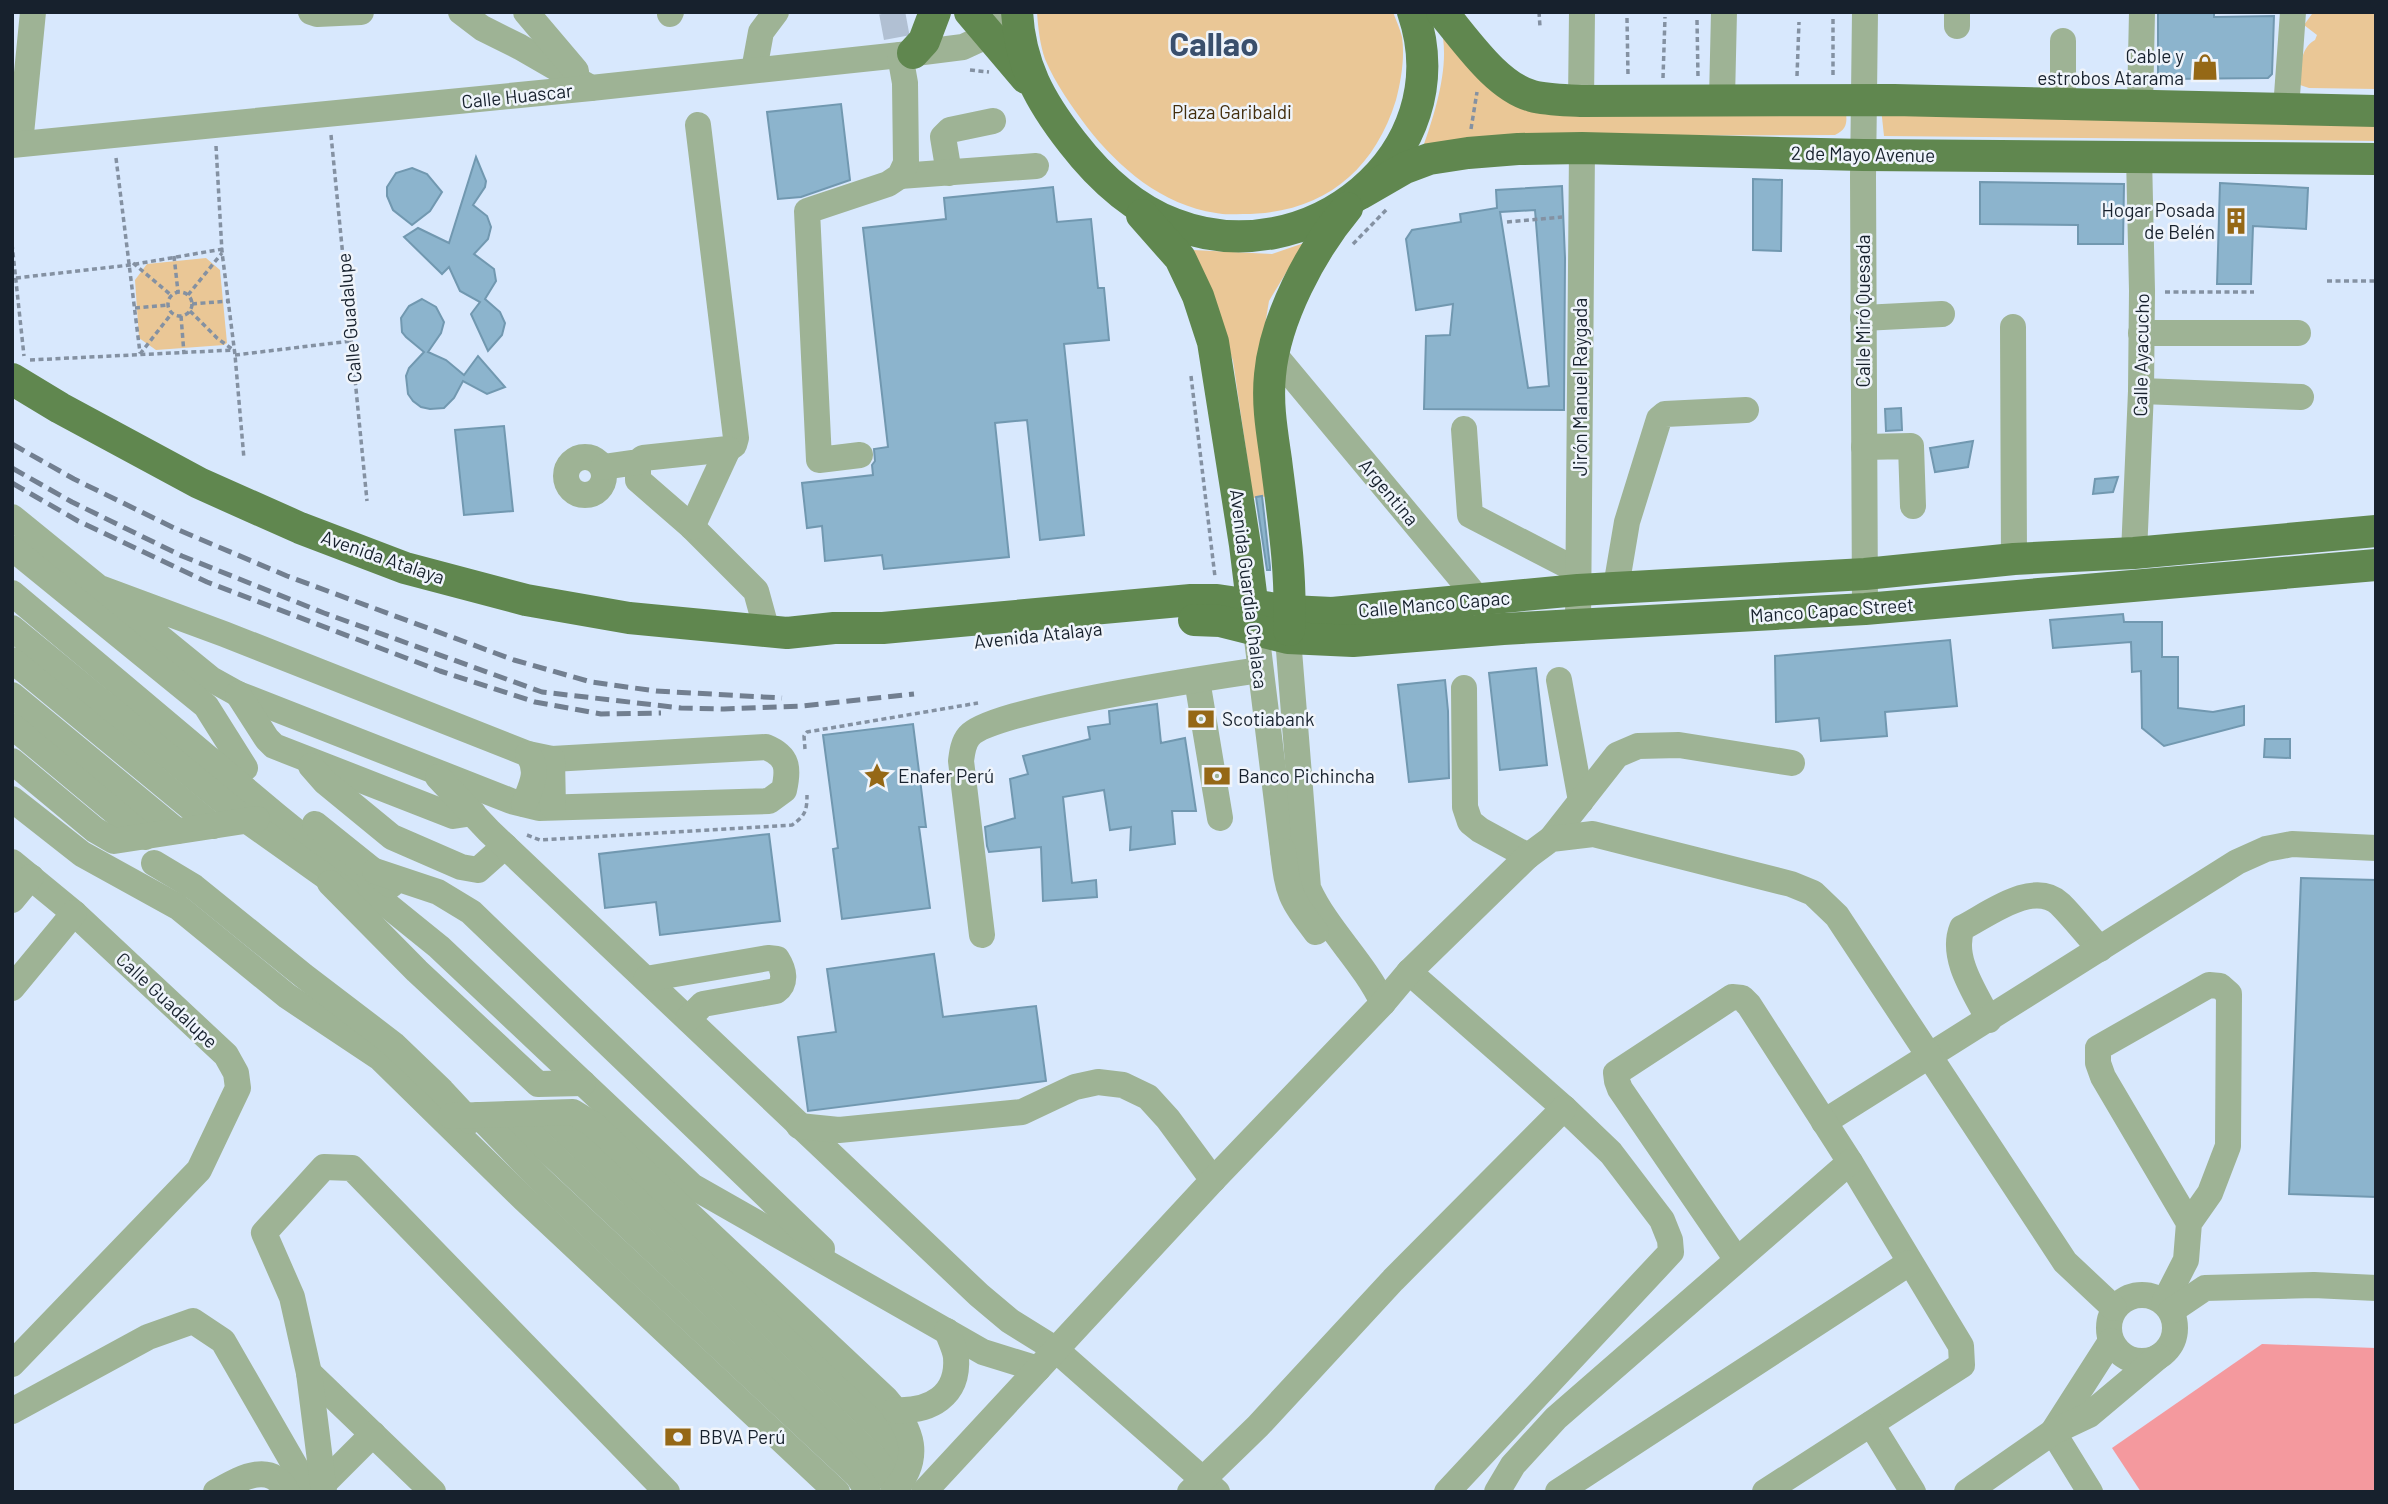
<svg xmlns="http://www.w3.org/2000/svg" width="2388" height="1504" font-family="Barlow,sans-serif">
<style>
.green{fill:#eac796}
.water{fill:#f4999e}
.building{fill:#8cb4cd;stroke:#7198b0;stroke-width:2;fill-rule:evenodd}
.lines{fill:none;stroke-linecap:round;stroke-linejoin:round}
.minor-tunnel{stroke:#b1c0d3;stroke-width:26;stroke-dasharray:26 13;stroke-linecap:butt}
.path{stroke:#8491a2;stroke-width:3.5;stroke-dasharray:5 3.5;stroke-linecap:butt}
.minor{stroke:#9eb395;stroke-width:26}
.major{stroke:#60874f;stroke-width:32}
.rail{stroke:#727f90;stroke-width:5;stroke-dasharray:14 7;stroke-linecap:butt}
.labels{text-anchor:middle;stroke-width:5;stroke-linejoin:round;paint-order:stroke}
.poi-label{font-size:19px;fill:#17212d;stroke:#eff4fb;text-anchor:start}
.street-label{font-size:19px;fill:#17212d;stroke:#eff4fb}
.park-label{font-size:19px;fill:#432e0d;stroke:#eff4fb}
.town-label{font-size:33px;font-weight:bold;fill:#3a4f6c;stroke:#eff4fb}
</style>
<rect width="100%" height="100%" fill="#d8e8fd"/>
<g class="green">
<path d="M1037 12H1393C1396 20 1400 29 1402 37 1405 58 1401 81 1396 100 1373 174 1320 214 1243 214 1234 214 1224 215 1216 213 1162 205 1119 168 1087 127 1072 107 1055 83 1045 59 1040 45 1038 27 1037 12Z"/>
<path d="M2311 12H2376V89L2309 88 2300 85C2301 68 2299 49 2315 40L2317 35 2304 25 2312 14Z"/>
<path d="M1437 17 1493 86 1846 112C1847 123 1847 129 1835 135L1527 136 1423 147C1434 116 1448 72 1443 38 1442 31 1439 24 1437 17Z"/>
<path d="M1881 108 2376 118V141L1884 136Z"/>
<path d="M1304 243 1269 301 1255 385 1270 496 1253 498 1233 361 1213 300 1193 250 1272 254Z"/>
<path d="M206 258 220 270 227 343 224 345 156 350 139 338 135 280 147 264Z"/>
</g>
<path class="water" d="M2262 1344 2376 1348V1492H2141L2112 1448Z"/>
<g class="building">
<path d="M2158 12H2214V17L2274 16 2272 74 2268 78 2164 79 2158 73Z"/>
<path d="M841 104 850 180 801 197 778 199 767 112Z"/>
<path d="M476 157 486 181 485 187 473 205 487 216 491 227 488 239 474 254 494 269 496 281 485 299 500 312 505 323 502 335 488 351 471 314 480 302 460 291 449 267 442 274 404 237 418 228 449 243Z"/>
<path d="M412 168 427 174 442 192 430 211 412 225 393 210 387 196V187L396 173Z"/>
<path d="M1753 179 1782 180 1781 251 1753 250Z"/>
<path d="M1980 182 2124 184 2123 244H2078V225L1980 224Z"/>
<path d="M2220 183 2308 188 2306 229 2253 226 2251 284H2217Z"/>
<path d="M1562 186 1565 258 1564 410 1424 409 1426 336 1450 335 1453 304 1416 310 1406 239 1412 230 1461 222 1460 214 1497 208 1496 190ZM1535 210 1549 386 1528 388 1500 212Z"/>
<path d="M1053 187 1057 222 1091 219 1098 288H1104L1109 340 1064 344 1084 535 1040 540 1027 420 995 423 1009 557 884 569 882 555 825 561 822 526 807 528 802 483 873 475 872 465 875 461 874 449 888 447 863 228 946 219 944 198Z"/>
<path d="M422 299 436 307 444 322 441 333 428 352 446 360 464 375 478 356 505 387 487 394 463 381 454 398 444 408 430 409 421 407 413 401 408 394 406 376 409 368 424 352 406 337 402 332 401 318 409 306Z"/>
<path d="M1901 408 1902 430 1886 431 1885 409Z"/>
<path d="M504 426 513 511 464 515 455 430Z"/>
<path d="M1973 441 1968 467 1935 472 1930 448Z"/>
<path d="M2118 477 2113 492 2093 494 2095 479Z"/>
<path d="M1262 496 1270 567V570H1267L1256 497Z"/>
<path d="M2123 614 2124 622H2162V657H2178V708L2213 712 2244 706V725L2164 746 2142 728 2141 671 2132 672 2131 642 2053 648 2050 620Z"/>
<path d="M1950 640 1957 706 1885 712 1887 736 1821 741 1819 718 1776 722 1775 656Z"/>
<path d="M1536 668 1547 765 1500 770 1489 673Z"/>
<path d="M1445 680 1448 711 1449 778 1409 782 1398 685Z"/>
<path d="M1157 704 1161 743 1185 738 1196 811H1172L1175 844 1130 850 1131 827 1110 830 1104 790 1063 797 1072 883 1096 880 1097 897 1043 901 1041 847 989 852 987 846 985 827 1015 818 1010 779 1028 774 1023 756 1090 739 1088 727 1110 724 1109 711Z"/>
<path d="M913 724 926 827H919L930 908 842 919 833 849 838 848 823 735Z"/>
<path d="M2265 739H2290V758L2264 757Z"/>
<path d="M769 834 780 921 660 935 656 902 605 908 599 854Z"/>
<path d="M2301 878 2376 880V1197L2289 1194Z"/>
<path d="M934 954 943 1017 1036 1006 1046 1081 808 1111 798 1037 836 1032 827 969Z"/>
</g>
<g class="lines">
<path class="minor-tunnel" d="M892 12 900 55"/>
<g class="path">
<path d="M1539 12 1540 27"/>
<path d="M1627 18 1628 75"/>
<path d="M1697 20 1698 77"/>
<path d="M970 70 989 72"/>
<path d="M1833 75V17"/>
<path d="M1797 76 1799 22"/>
<path d="M1663 78 1665 17"/>
<path d="M1471 129 1477 92"/>
<path d="M331 135 367 501"/>
<path d="M216 146 222 252 235 355 244 459"/>
<path d="M116 158 140 353"/>
<path d="M1507 222 1562 217"/>
<path d="M12 244 24 356"/>
<path d="M1353 244 1387 209"/>
<path d="M174 256 178 292"/>
<path d="M133 263 171 295"/>
<path d="M16 278 130 265 223 249"/>
<path d="M2327 281H2376"/>
<path d="M2165 292H2254"/>
<circle cx="180" cy="304" r="12"/>
<path d="M188 295 222 253"/>
<path d="M192 304 228 301"/>
<path d="M135 308 168 305"/>
<path d="M190 311 217 338 232 349"/>
<path d="M181 316 184 354"/>
<path d="M140 354 172 313"/>
<path d="M235 355 351 341"/>
<path d="M30 360 234 350"/>
<path d="M1191 376 1215 577"/>
<path d="M805 749 804 736 807 732 978 703"/>
<path d="M527 835 540 840 792 825C805 816 807 811 807 795"/>
</g>
<g class="minor">
<path d="M311 12 317 14 361 12"/>
<path d="M461 12 482 28 520 47 591 88"/>
<path d="M526 12 576 71"/>
<path d="M1865 12 1863 177 1865 609"/>
<path d="M670 14 671 12"/>
<path d="M1957 26V12"/>
<path d="M754 70 761 32 776 12"/>
<path d="M1722 99 1724 12"/>
<path d="M1581 101 1582 12"/>
<path d="M2063 104V41"/>
<path d="M2140 106 2142 12"/>
<path d="M2286 109 2293 12"/>
<path d="M20 144 33 12"/>
<path d="M12 145 591 88 900 55 963 47 989 35 1002 22"/>
<path d="M949 173 943 137 950 130 993 121"/>
<path d="M900 176 1036 166"/>
<path d="M1863 318 1942 314"/>
<path d="M2013 327 2014 559"/>
<path d="M2141 333H2298"/>
<path d="M1274 354 1489 612"/>
<path d="M2141 391 2301 397"/>
<path d="M1464 429 1470 515 1578 571"/>
<path d="M1864 447 1911 446 1913 506"/>
<path d="M860 455 819 460 807 211 888 184 900 176 906 163 905 83 900 55"/>
<circle cx="585" cy="476" r="19"/>
<path d="M638 462V480L692 527 756 591 767 631"/>
<path d="M603 467 638 462 643 458 728 449 734 445 736 438 698 125"/>
<path d="M12 517 211 679 238 694 511 801 539 808 769 801 784 790C789 768 788 756 766 747L552 759 528 754 224 634 97 587"/>
<path d="M692 527 728 449"/>
<path d="M12 548 206 706 245 768"/>
<path d="M2134 553 2141 391 2142 291 2139 156"/>
<path d="M1616 587 1627 522 1659 419 1665 414 1746 410"/>
<path d="M12 593 277 816 439 947 692 1186 983 1352 1038 1369"/>
<path d="M1578 625 1582 148"/>
<path d="M12 628 246 820 346 891"/>
<path d="M1256 631 1283 851 1287 856 1293 859 1300 856 1304 850"/>
<path d="M1288 638 1308 888C1327 930 1363 961 1383 1003"/>
<path d="M12 660 213 826"/>
<path d="M1197 680 1220 818"/>
<path d="M1559 680 1581 801"/>
<path d="M1464 688 1465 807 1470 822 1480 830 1528 856"/>
<path d="M238 694 267 739 274 746 453 816 473 813"/>
<path d="M12 695 177 831"/>
<path d="M12 726 145 837"/>
<path d="M552 759 553 807"/>
<path d="M12 761 95 830 114 841 257 819"/>
<path d="M311 766 325 782 392 837 461 867 478 870 505 846"/>
<path d="M438 777 489 831 979 1295 1010 1321 1055 1349 1217 1492"/>
<path d="M12 799 82 854 178 907 287 996 380 1058 523 1198 837 1492"/>
<path d="M524 804C531 786 540 772 528 754"/>
<path d="M315 824 391 885"/>
<path d="M1551 839 1617 755 1638 746 1679 745 1792 763"/>
<path d="M1283 851C1288 894 1290 898 1316 932"/>
<path d="M12 862 74 913 226 1055 236 1073 238 1088 199 1170 12 1364"/>
<path d="M154 863 194 887 304 976 393 1044 442 1091 470 1121"/>
<path d="M375 871 438 892 471 912 822 1249"/>
<path d="M330 883 417 971 538 1084 583 1083"/>
<path d="M12 900 31 877"/>
<path d="M982 935 961 761C962 753 963 743 969 736 992 709 1213 677 1259 670"/>
<path d="M1409 972 1564 1108 1611 1153 1662 1220 1670 1240 1671 1252 1447 1492"/>
<path d="M646 979 768 958 777 959C784 970 787 983 776 991L703 1004 688 1019"/>
<path d="M12 988 74 913"/>
<path d="M1989 1020C1976 994 1950 958 1962 928 1988 915 2033 879 2060 904 2074 918 2087 935 2100 949"/>
<path d="M545 1113 893 1440 908 1466"/>
<path d="M509 1114 875 1458 896 1488"/>
<path d="M478 1115 541 1180 858 1476 868 1492"/>
<path d="M451 1116 573 1112 594 1125 886 1399C913 1430 923 1458 893 1492"/>
<path d="M1824 1122 2237 862 2266 849 2292 844 2376 848"/>
<path d="M799 1126 839 1130 1022 1112 1075 1087 1098 1082 1123 1085 1148 1097 1168 1119 1213 1180"/>
<path d="M1737 1260 1620 1089 1617 1081 1616 1073 1732 997 1742 998 1749 1005 1850 1162 1961 1346 1962 1365 1765 1492"/>
<circle cx="2142" cy="1328" r="33"/>
<path d="M2164 1303 2186 1260 2189 1223 2103 1077 2098 1063V1048L2209 985 2220 986 2229 994 2228 1146 2210 1193 2189 1223"/>
<path d="M2171 1311 2205 1288 2314 1285 2376 1288"/>
<path d="M309 1373 433 1492"/>
<path d="M895 1410C930 1412 959 1396 956 1357 955 1349 950 1339 947 1331"/>
<path d="M12 1411 148 1337 193 1321 223 1341 310 1492"/>
<path d="M1871 1424 1913 1492"/>
<path d="M2054 1430 2111 1341"/>
<path d="M2053 1432 2090 1492"/>
<path d="M323 1484 373 1434"/>
<path d="M216 1492C238 1480 270 1459 287 1492"/>
<path d="M324 1492 309 1373 292 1297 264 1233 324 1167 352 1168 667 1492"/>
<path d="M924 1492 1213 1180 1383 1003 1409 972 1528 856 1551 839 1593 834 1791 884 1813 893 1837 916 2065 1262 2114 1308"/>
<path d="M1190 1492 1258 1426 1393 1280 1564 1108"/>
<path d="M1497 1492 1513 1465 1556 1418 1850 1162"/>
<path d="M1558 1492 1909 1263"/>
<path d="M1967 1492 2053 1432 2089 1415 2158 1357"/>
</g>
<g class="major">
<path d="M970 12 1026 78"/>
<path d="M1017 12C1020 65 1040 101 1072 142 1099 177 1132 208 1174 224 1307 276 1462 155 1413 12"/>
<path d="M1442 12C1466 40 1496 86 1532 96 1547 100 1565 100 1581 101L1894 100 2376 111"/>
<path d="M913 53 924 41 935 12"/>
<path d="M1360 194 1405 168 1429 159 1468 153 1518 149 1582 148 1863 155 2376 159"/>
<path d="M1142 215 1180 258 1198 296 1213 342 1245 545 1255 626"/>
<path d="M12 379 60 408 199 483 300 528 405 568 526 600 629 618 787 633 834 628H883L1191 600H1217L1290 611 1332 613 1578 590 1865 574 2014 559 2134 553 2376 531"/>
<path d="M1194 620 1220 621 1288 638 1353 641 1503 629 1865 609 2376 565"/>
<path d="M1289 630C1292 573 1283 517 1276 460 1272 432 1267 404 1270 375 1275 319 1311 251 1347 208"/>
</g>
<g class="rail">
<path d="M12 444 74 479 174 528 287 576 514 660 591 682 656 691 782 698"/>
<path d="M12 468 72 502 182 556 324 613 542 692 681 708 724 709 802 706 914 694"/>
<path d="M12 483 78 521 207 582 440 671 535 702 601 714 661 713"/>
</g>
</g>
<defs>
<symbol id="shop-bare" viewBox="-9 -9 18 18"><path d="M-5-2.5h2.3a2.7 3.5 0 0 1 5.4 0H5L5.5 6h-11ZM-1.5-2.5h3a1.5 2.3 0 0 0-3 0Z" fill="#956816" stroke="#eff4fb" stroke-width="2.5" paint-order="stroke"/></symbol>
<symbol id="building-bare" viewBox="-9 -9 18 18"><path d="M-4-6H4V6H1V3H-1V6H-4ZM-2.5-4.3h1.7v1.8h-1.7ZM.8-4.3h1.7v1.8H.8ZM-2.5-1h1.7V.8h-1.7ZM.8-1h1.7V.8H.8Z" fill="#956816" stroke="#eff4fb" stroke-width="2.5" paint-order="stroke"/></symbol>
<symbol id="bank-bare" viewBox="-9 -9 18 18"><path d="M-6-4H6V4H-6ZM0-2.3a2.3 2.3 0 1 0 0 4.6a2.3 2.3 0 1 0 0-4.6Z" fill="#956816" stroke="#eff4fb" stroke-width="2.5" paint-order="stroke"/></symbol>
<symbol id="sight-bare" viewBox="-9 -9 18 18"><path d="M0-6L1.8-2.2L6-1.7L2.9 1.2L3.7 5.4L0 3.3L-3.7 5.4L-2.9 1.2L-6-1.7L-1.8-2.2Z" fill="#956816" stroke="#eff4fb" stroke-width="2.5" paint-order="stroke"/></symbol>
</defs>
<g fill-rule="evenodd">
<use href="#shop-bare" x="2186" y="48" width="38" height="38"/>
<use href="#building-bare" x="2217" y="202" width="38" height="38"/>
<use href="#bank-bare" x="1182" y="700" width="38" height="38"/>
<use href="#sight-bare" x="858" y="757" width="38" height="38"/>
<use href="#bank-bare" x="1198" y="757" width="38" height="38"/>
<use href="#bank-bare" x="659" y="1418" width="38" height="38"/>
</g>
<g class="labels">
<g class="poi-label">
<text x="2184" y="63" text-anchor="end">Cable y<tspan x="2184" dy="22">estrobos Atarama</tspan></text>
<text x="2215" y="217" text-anchor="end">Hogar Posada<tspan x="2215" dy="22">de Belén</tspan></text>
<text x="1222" y="726">Scotiabank</text>
<text x="898" y="783">Enafer Perú</text>
<text x="1238" y="783">Banco Pichincha</text>
<text x="699" y="1444">BBVA Perú</text>
</g>
<g class="street-label">
<text transform="translate(517 96) rotate(-6)" y="7">Calle Huascar</text>
<text transform="translate(1863 154) rotate(1)" y="7">2 de Mayo Avenue</text>
<text transform="translate(1863 311) rotate(-90)" y="7">Calle Miró Quesada</text>
<text transform="translate(349 318) rotate(-95)" y="7">Calle Guadalupe</text>
<text transform="translate(2141 355) rotate(-89)" y="7">Calle Ayacucho</text>
<text transform="translate(1580 387) rotate(-90)" y="7">Jirón Manuel Raygada</text>
<text transform="translate(1389 492) rotate(50)" y="7">Argentina</text>
<text transform="translate(383 557) rotate(19)" y="7">Avenida Atalaya</text>
<text transform="translate(1249 589) rotate(83)" y="7">Avenida Guardia Chalaca</text>
<text transform="translate(1434 604) rotate(-5)" y="7">Calle Manco Capac</text>
<text transform="translate(1832 610) rotate(-4)" y="7">Manco Capac Street</text>
<text transform="translate(1038 635) rotate(-6)" y="7">Avenida Atalaya</text>
<text transform="translate(167 1000) rotate(43)" y="7">Calle Guadalupe</text>
</g>
<g class="park-label">
<text x="1232" y="119">Plaza Garibaldi</text>
</g>
<g class="town-label">
<text x="1214" y="56">Callao</text>
</g>
</g>
<rect width="2388" height="1504" fill="none" stroke="#17212d" stroke-width="28"/>
</svg>
